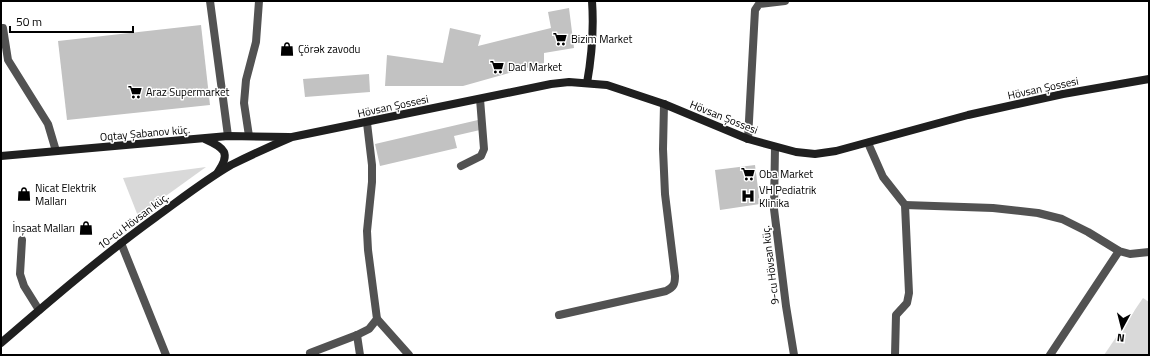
<svg xmlns="http://www.w3.org/2000/svg" width="1150" height="356" font-family="'Titillium Web',sans-serif">
<style>
.green{fill:#d9d9d9}
.building{fill:#c2c2c2}
.lines{fill:none;stroke-linecap:round;stroke-linejoin:round}
.lane{stroke:#525252;stroke-width:8}
.street{stroke:#525252;stroke-width:8}
.secondary{stroke:#1f1f1f;stroke-width:8}
.labels{text-anchor:middle;stroke-width:3;stroke-linejoin:round;paint-order:stroke}
.poi-label{font-size:11px;fill:#000;stroke:#fff;text-anchor:start}
.street-label{font-size:11px;fill:#000;stroke:#fff}
</style>
<rect width="100%" height="100%" fill="#fff"/>
<g class="green">
<path d="M206 167 138 216 123 178Z"/>
<path d="M1143 298 1149 302V355H1104Z"/>
</g>
<g class="building">
<path d="M569 8 574 48 544 53V63L463 86H385L387 55 443 63 450 28 481 35 478 46 551 28 548 12Z"/>
<path d="M201 25 210 105 67 120 58 41Z"/>
<path d="M369 74 370 92 305 97 303 79Z"/>
<path d="M478 120 480 130 454 136 457 148 380 166 375 144Z"/>
<path d="M755 165 760 204 720 210 715 170Z"/>
</g>
<g class="lines">
<g class="lane">
<path d="M210 1 228 136"/>
<path d="M3 28 8 60 48 124 56 151"/>
<path d="M249 136 244 103 246 80 256 42 259 1"/>
<path d="M461 166 481 156 484 149 480 99"/>
<path d="M22 240 20 274 24 286 39 310"/>
<path d="M377 319 409 355"/>
</g>
<g class="street">
<path d="M748 139 755 10 759 4 785 1"/>
<path d="M868 143 883 177 905 205 909 293 907 303 896 315 895 355"/>
<path d="M775 147 774 209 786 306 794 355"/>
<path d="M905 205 993 208 1038 213 1062 219 1088 232 1119 251 1130 254 1149 252"/>
<path d="M121 243 166 355"/>
<path d="M559 315 666 291C674 287 675 284 675 276L665 194 663 149 664 104"/>
<path d="M357 335 360 355"/>
<path d="M310 353 357 335 369 329 377 319 368 250 367 231 372 182V165L367 123"/>
<path d="M1050 355 1119 251"/>
</g>
<g class="secondary">
<path d="M587 83C592 55 594 29 592 1"/>
<path d="M205 139C225 148 231 153 218 172"/>
<path d="M1 156 228 136 289 137"/>
<path d="M1 343C52 299 102 256 156 217 181 199 205 180 231 165 251 155 271 146 292 137L551 84 569 82 607 85 664 104 748 139 796 152 815 154 836 151 968 115 1063 94 1149 79"/>
</g>
</g>
<defs>
<symbol id="supermarket-bare" viewBox="-9 -9 18 18"><path d="M-6-5.5h2.5l.6 2H6L4.5 2H-2.5L-4.4-4H-6ZM-1.5 3.2a1.3 1.3 0 1 0 .1 0ZM3 3.2a1.3 1.3 0 1 0 .1 0Z" fill="#000" stroke="#fff" stroke-width="2.5" paint-order="stroke"/></symbol>
<symbol id="shop-bare" viewBox="-9 -9 18 18"><path d="M-5-2.5h2.3a2.7 3.5 0 0 1 5.4 0H5L5.5 6h-11ZM-1.5-2.5h3a1.5 2.3 0 0 0-3 0Z" fill="#000" stroke="#fff" stroke-width="2.5" paint-order="stroke"/></symbol>
<symbol id="hospital-bare" viewBox="-9 -9 18 18"><path d="M-5-5h3v3.5h4V-5h3V5h-3V1.5h-4V5h-3Z" fill="#000" stroke="#fff" stroke-width="2.5" paint-order="stroke"/></symbol>
</defs>
<g fill-rule="evenodd">
<use href="#supermarket-bare" x="550" y="29" width="20" height="20"/>
<use href="#shop-bare" x="277" y="39" width="20" height="20"/>
<use href="#supermarket-bare" x="487" y="57" width="20" height="20"/>
<use href="#supermarket-bare" x="125" y="82" width="20" height="20"/>
<use href="#supermarket-bare" x="738" y="164" width="20" height="20"/>
<use href="#shop-bare" x="14" y="184" width="20" height="20"/>
<use href="#hospital-bare" x="738" y="186" width="20" height="20"/>
<use href="#shop-bare" x="76" y="218" width="20" height="20"/>
</g>
<g class="labels">
<g class="poi-label">
<text x="571" y="43">Bizim Market</text>
<text x="298" y="53">Çörək zavodu</text>
<text x="508" y="71">Dad Market</text>
<text x="146" y="96">Araz Supermarket</text>
<text x="759" y="178">Oba Market</text>
<text x="35" y="192">Nicat Elektrik<tspan x="35" dy="13">Malları</tspan></text>
<text x="759" y="194">VH Pediatrik<tspan x="759" dy="13">Klinika</tspan></text>
<text x="75" y="232" text-anchor="end">İnşaat Malları</text>
</g>
<g class="street-label">
<text transform="translate(1043 88) rotate(-12)" y="4">Hövsan Şossesi</text>
<text transform="translate(393 106) rotate(-12)" y="4">Hövsan Şossesi</text>
<text transform="translate(724 117) rotate(22)" y="4">Hövsan Şossesi</text>
<text transform="translate(145 133) rotate(-5)" y="4">Oqtay Şabanov küç.</text>
<text transform="translate(133 221) rotate(-37)" y="4">10-cu Hövsan küç.</text>
<text transform="translate(770 265) rotate(-97)" y="4">9-cu Hövsan küç.</text>
</g>
</g>
<rect width="1150" height="356" fill="none" stroke="#000000" stroke-width="4"/>
<g transform="translate(1122 328) rotate(187)" stroke="#ffffff" stroke-width="3" paint-order="stroke">
<path d="M0-3L7 15L0 10L-7 15Z" fill="#000000"/>
<text y="-6" font-size="11" font-weight="bold" text-anchor="middle" fill="#000000">N</text>
</g>
<path d="M10 26v6h123v-6" fill="none" stroke="#000000" stroke-width="2"/>
<text x="16" y="26" font-size="12" fill="#000000" stroke="#ffffff" stroke-width="3" paint-order="stroke">50 m</text>
</svg>
